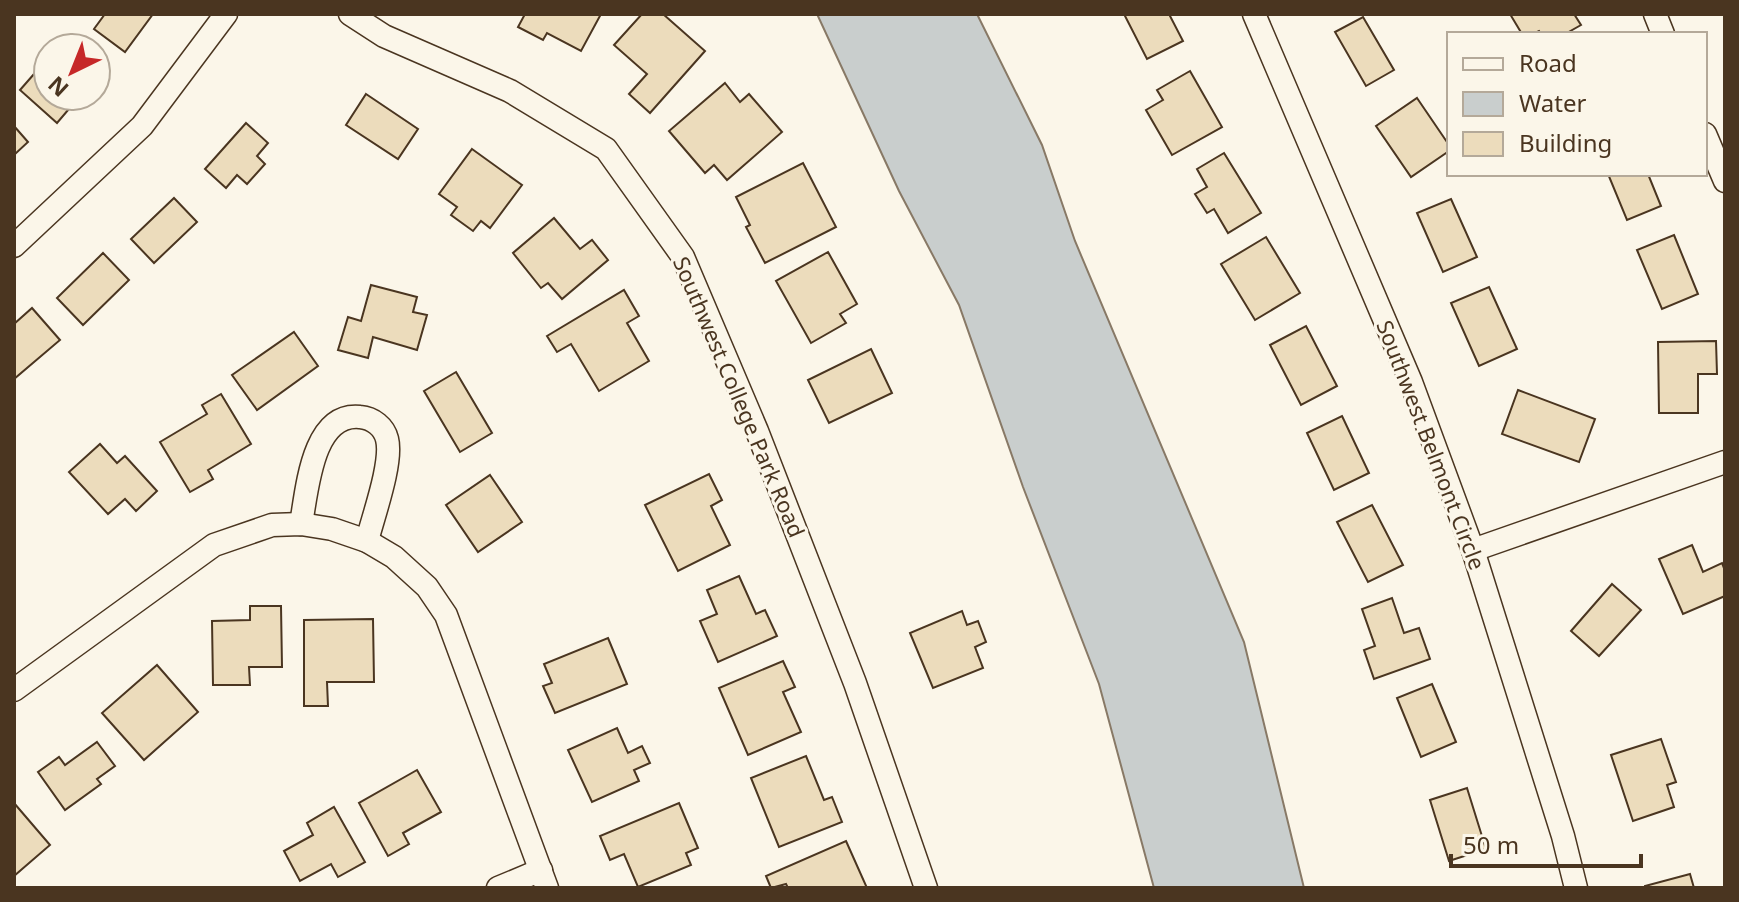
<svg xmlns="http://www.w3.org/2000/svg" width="1739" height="902" font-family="'Noto Sans',sans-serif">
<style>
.water{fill:#c9cecd;stroke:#887966;stroke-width:2}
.building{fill:#ecdcbc;stroke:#4a3520;stroke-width:2}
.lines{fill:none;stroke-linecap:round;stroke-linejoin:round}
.minor-casing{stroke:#4a3520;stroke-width:25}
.minor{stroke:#fbf6e9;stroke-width:22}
.labels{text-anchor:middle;stroke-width:6;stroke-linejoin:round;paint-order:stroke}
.street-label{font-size:22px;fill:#4a3520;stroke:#fbf6e9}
</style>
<rect width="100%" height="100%" fill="#fbf6e9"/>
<path class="water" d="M817 14H977L1042 145 1075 241 1244 642 1304 888H1154L1099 684 1023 487 959 305 899 191Z"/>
<g class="building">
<path d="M105 14H153L125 52 94 29Z"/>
<path d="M525 14H601L581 51 547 33 543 40 518 27Z"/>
<path d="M642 14H663L705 51 650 113 629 94 647 74 614 45Z"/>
<path d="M1124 14H1169L1183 41 1147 59Z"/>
<path d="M1510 14H1574L1581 25 1565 34H1541L1539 31 1533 34H1522Z"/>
<path d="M1363 17 1394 70 1366 86 1335 32Z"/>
<path d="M48 58V96H80L57 123 20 90Z"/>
<path d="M1190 71 1222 127 1172 155 1146 110 1163 100 1157 90Z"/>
<path d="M725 83 740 102 749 94 782 132 727 180 714 165 705 173 669 131Z"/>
<path d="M366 94 418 129 398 159 346 125Z"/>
<path d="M1417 98 1449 145V151L1411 177 1376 126Z"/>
<path d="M246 123 268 143 257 156 265 164 247 184 237 175 226 188 205 169Z"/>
<path d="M14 126 28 142 14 155Z"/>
<path d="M472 149 522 185 490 228 481 221 473 231 451 215 457 207 439 194Z"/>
<path d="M1224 153 1261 213 1228 233 1214 209 1207 213 1195 194 1207 187 1197 169Z"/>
<path d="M803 163 836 227 765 263 746 227 750 225 736 197Z"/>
<path d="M1608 174H1648L1661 206 1627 220Z"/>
<path d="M174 198 197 222 154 263 131 239Z"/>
<path d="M1451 199 1477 257 1443 272 1417 213Z"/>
<path d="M554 218 580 249 592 240 608 260 562 299 548 283 541 288 513 253Z"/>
<path d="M1674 235 1698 294 1662 309 1637 250Z"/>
<path d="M1266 237 1300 293 1255 320 1221 264Z"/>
<path d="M828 252 857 304 840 314 846 323 811 343 776 281Z"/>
<path d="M103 253 129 280 83 325 57 298Z"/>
<path d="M371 285 417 297 413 312 427 315 417 350 373 337 368 358 338 350 348 317 361 321Z"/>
<path d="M1489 287 1517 349 1479 366 1451 303Z"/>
<path d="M624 290 639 316 627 323 649 361 599 391 571 344 557 352 547 336Z"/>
<path d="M32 308 60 340 14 379V324Z"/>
<path d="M1306 326 1337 386 1301 405 1270 345Z"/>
<path d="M294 332 318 366 257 410 232 375Z"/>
<path d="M1716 341 1717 374H1698V413H1659L1658 342Z"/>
<path d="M871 349 892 393 829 423 808 380Z"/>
<path d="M456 372 492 433 460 452 424 391Z"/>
<path d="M1518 390 1595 419 1579 462 1502 434Z"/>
<path d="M221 394 251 444 208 470 213 479 190 492 160 442 207 414 202 405Z"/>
<path d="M1342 416 1369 473 1334 490 1307 433Z"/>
<path d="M100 444 117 463 125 456 157 491 136 511 125 499 108 514 69 472Z"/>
<path d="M709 474 722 500 711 506 730 545 678 571 645 505Z"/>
<path d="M490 475 522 522 478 552 446 505Z"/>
<path d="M1372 505 1403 565 1368 582 1337 522Z"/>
<path d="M1692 545 1703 572 1722 563 1725 571V596L1683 614 1659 559Z"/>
<path d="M739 576 756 614 765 610 777 636 718 662 700 621 717 614 707 590Z"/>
<path d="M1612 584 1641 610 1599 656 1571 631Z"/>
<path d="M1392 598 1404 633 1419 628 1430 659 1374 679 1364 650 1375 646 1362 609Z"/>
<path d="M250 606H281L282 667H249L250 685H213L212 621 250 620Z"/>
<path d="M962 611 967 625 978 621 986 642 975 647 983 668 933 688 910 633Z"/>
<path d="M373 619 374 682H327L328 706H304V620Z"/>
<path d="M608 638 627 684 555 713 543 686 552 683 544 664Z"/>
<path d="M783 661 795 687 783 692 801 732 748 755 719 688Z"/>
<path d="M157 665 198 712 144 760 102 713Z"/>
<path d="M1432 684 1456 742 1421 757 1397 698Z"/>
<path d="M617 728 628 753 642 746 650 763 634 770 639 781 592 802 568 750Z"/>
<path d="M1661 739 1676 782 1667 785 1674 807 1633 821 1611 755Z"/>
<path d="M97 742 115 766 97 779 101 784 65 810 38 772 59 757 65 765Z"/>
<path d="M806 756 824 800 832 797 842 822 779 847 751 778Z"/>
<path d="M417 770 441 812 403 833 409 844 388 856 359 803Z"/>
<path d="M1467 788 1486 849 1449 861 1430 800Z"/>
<path d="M14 803 50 845 14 876Z"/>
<path d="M679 803 698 848 686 853 691 865 638 887 624 854 610 860 600 836Z"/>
<path d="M334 807 365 862 338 877 331 864 300 881 284 851 313 835 307 823Z"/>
<path d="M846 841 867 888H788L786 884 771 888 766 876Z"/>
<path d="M1690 874 1694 888H1645V886Z"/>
</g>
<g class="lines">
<defs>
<g id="minor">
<path d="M350 14 384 36 510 91 606 149 683 257 757 431 855 683 926 888"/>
<path d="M1254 14 1411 382 1473 550 1563 836 1576 888"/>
<path d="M1655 14 1663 34"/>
<path d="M1705 134 1725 181"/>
<path d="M14 246 142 126 226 14"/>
<path d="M301 524C307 491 312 412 360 417 373 418 384 427 387 439 393 462 373 517 367 541"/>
<path d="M1473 550 1725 462"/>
<path d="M14 690 214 545 272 525 301 524 332 529 367 541 394 557 427 587 446 615 547 888"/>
<path d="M498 888 541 870"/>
</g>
</defs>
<use href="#minor" class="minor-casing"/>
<use href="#minor" class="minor"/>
</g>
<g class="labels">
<g class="street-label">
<text transform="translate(739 397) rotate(67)" y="8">Southwest College Park Road</text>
<text transform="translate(1431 445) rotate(69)" y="8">Southwest Belmont Circle</text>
</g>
</g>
<rect width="1739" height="902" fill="none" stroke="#4a3520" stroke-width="32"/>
<rect x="1447" y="32" width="260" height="144" fill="#fbf6e9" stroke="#b4a999" stroke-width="2"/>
<rect x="1463" y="58" width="40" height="12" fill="#fbf6e9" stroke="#b4a999" stroke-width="2"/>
<text x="1519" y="72" font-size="24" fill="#4a3520">Road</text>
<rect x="1463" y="92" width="40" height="24" fill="#c9cecd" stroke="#b4a999" stroke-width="2"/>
<text x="1519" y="112" font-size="24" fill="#4a3520">Water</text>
<rect x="1463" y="132" width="40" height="24" fill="#ecdcbc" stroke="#b4a999" stroke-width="2"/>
<text x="1519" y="152" font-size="24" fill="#4a3520">Building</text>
<g transform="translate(72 72) rotate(223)"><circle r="38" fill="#fbf6e9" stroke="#b4a999" stroke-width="2"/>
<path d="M0-6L14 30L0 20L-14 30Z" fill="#c62828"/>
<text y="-12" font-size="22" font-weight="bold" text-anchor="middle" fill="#4a3520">N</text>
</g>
<path d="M1451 854v12h190v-12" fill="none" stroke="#4a3520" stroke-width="4"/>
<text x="1463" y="854" font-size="24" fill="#4a3520" stroke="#fbf6e9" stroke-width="6" paint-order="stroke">50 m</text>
</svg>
